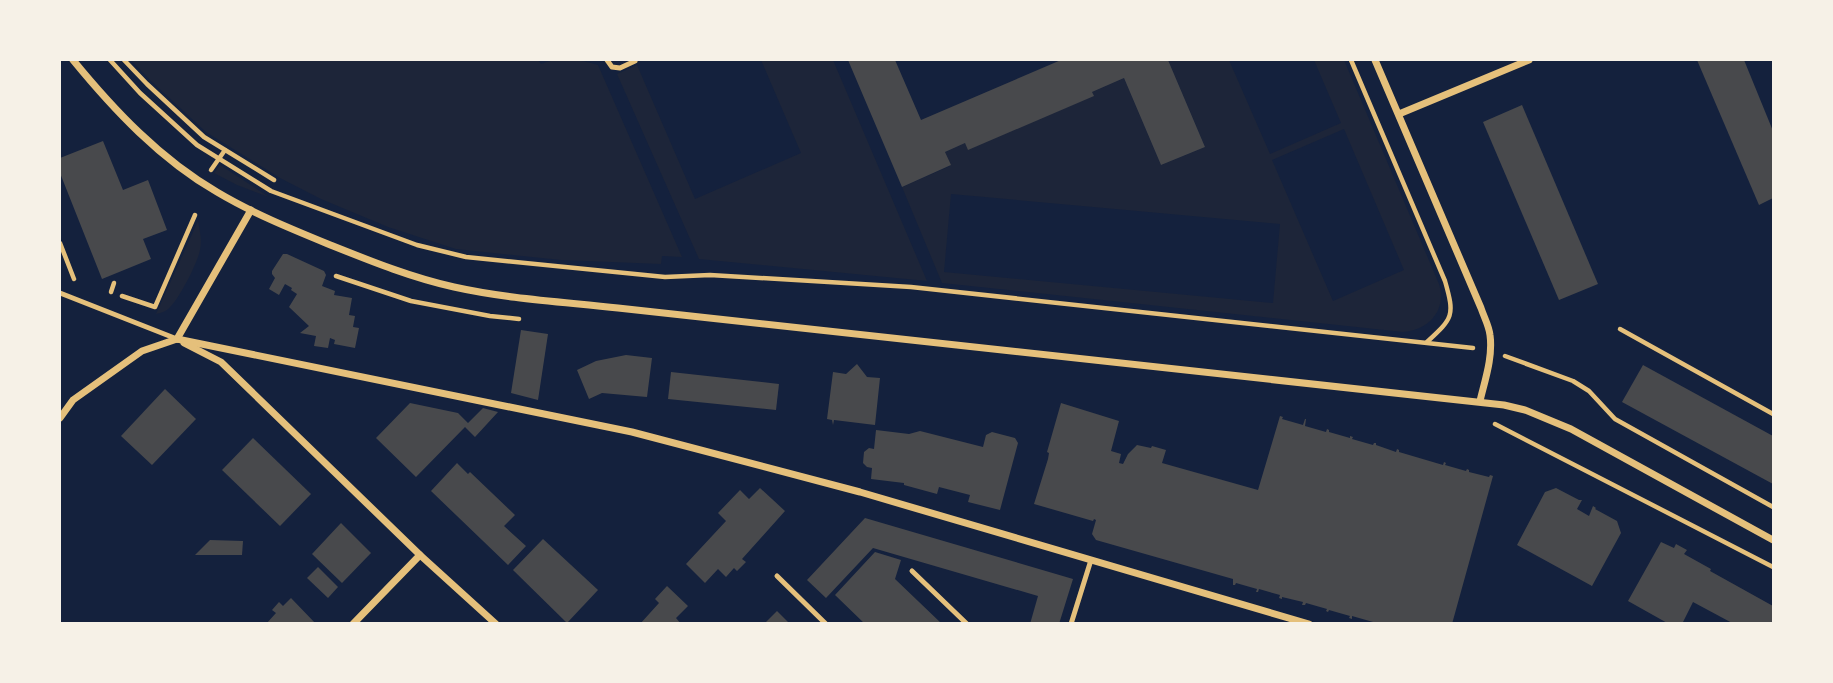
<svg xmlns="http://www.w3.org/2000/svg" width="1833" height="683" font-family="Barlow,sans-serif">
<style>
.green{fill:#1d2539;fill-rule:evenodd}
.building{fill:#48494c}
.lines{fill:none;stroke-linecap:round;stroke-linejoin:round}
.path{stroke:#e5c07b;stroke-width:4.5}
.service{stroke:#e5c07b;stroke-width:5}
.minor{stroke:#e5c07b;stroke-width:7}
</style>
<rect width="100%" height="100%" fill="#14213d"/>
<g class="green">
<path d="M131 60H538L541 64C559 56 579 59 598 65L682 257 662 256 661 264 561 260 456 249 388 227 321 199 280 178 206 132 150 80Z"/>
<path d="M761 60H833L927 281 699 259 617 74 637 65 695 199 801 153Z"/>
<path d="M1168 60H1229L1270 154 1341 123 1314 60H1344L1439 284C1447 310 1429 330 1403 332L942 283 902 187 950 166 945 152 965 143 969 149 1093 96 1092 92 1124 78 1161 165 1205 147ZM1344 129 1404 270 1333 301 1272 160ZM951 194 1280 224 1273 303 944 272Z"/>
<path d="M220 165 269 197 237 185 214 173Z"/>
<path d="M198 221C200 231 202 240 200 250 198 262 180 297 171 306 167 311 162 313 156 314Z"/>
</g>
<g class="building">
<path d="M848 60H895L921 120 1061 60H1168L1205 147 1161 165 1124 78 1092 92 1094 96 968 150 965 143 945 152 951 165 902 187Z"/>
<path d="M1697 60H1744L1773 131V198L1759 205Z"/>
<path d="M1522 105 1598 284 1559 300 1483 122Z"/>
<path d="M103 141 123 190 148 180 167 230 143 239 151 259 102 279 60 173V158Z"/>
<path d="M283 254H287L324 271 326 275 322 286 335 291 334 295 352 298 349 315 355 316 353 327 359 328 355 348 334 344 335 340 330 338 328 348 314 346 316 336 300 333 309 326 289 307 297 294 291 290 292 288 285 284 279 295 269 289 275 278 272 274V271Z"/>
<path d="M521 330 548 334 538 400 511 393Z"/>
<path d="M626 355 652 358 647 397 602 393 589 399 577 370 596 361Z"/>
<path d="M857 364 867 377 880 378 875 425 834 420 833 425 832 420 827 419 833 372 846 374Z"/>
<path d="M1643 365 1773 436V484L1622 402Z"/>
<path d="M671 372 779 384 776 410 668 399Z"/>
<path d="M165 389 196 419 152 465 121 436Z"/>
<path d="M410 403 458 413 468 423 483 408 498 412 475 437 465 427 416 477 376 438Z"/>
<path d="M1061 403 1119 421 1111 451 1121 454 1119 463 1123 464 1128 454 1137 445 1151 448 1152 446 1166 450 1162 463 1258 490 1280 416 1283 417 1282 419 1303 425 1305 419H1306L1305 426 1326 432 1327 429 1329 430V432L1350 438V436L1353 437 1352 439 1373 445 1374 443H1376V445L1396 452 1397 449 1399 450V452L1443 465 1444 462 1446 463 1445 465 1466 471 1467 469 1469 470V472L1489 477 1490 475 1493 476 1452 624H1373V622L1352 616V619L1349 618 1350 616 1329 610 1328 612 1326 611 1327 609 1306 603 1305 605H1302L1303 602 1282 597V599L1279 598 1280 595 1259 589 1258 592H1256L1257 589 1236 583 1235 585H1233V579L1096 540 1092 534 1096 520 1094 519 1093 521 1034 504 1048 459 1049 453 1047 452Z"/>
<path d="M876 430 909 434 920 431 983 447 986 435 992 432 1015 438 1018 443 1000 510 968 502 970 495 939 487 937 494 904 485V483L871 479 872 468 867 467 863 463 864 452 869 448 874 449Z"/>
<path d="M253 438 311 494 280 526 222 470Z"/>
<path d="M457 463 468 474 470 472 515 515 504 526 526 546 508 565 431 491Z"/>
<path d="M760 488 785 511 742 559 746 562 737 571 734 568 726 577 718 569 705 583 686 564 726 521 718 513 740 490 749 499Z"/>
<path d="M1556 488 1579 500H1582L1577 509 1589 516 1593 506 1596 508 1595 509 1617 521 1621 533 1592 586 1517 545 1545 492Z"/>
<path d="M865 518 1073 579 1059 624H1030L1038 596 873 548 826 598 807 580Z"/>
<path d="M341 523 371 553 342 583 312 554Z"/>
<path d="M543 539 598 590 567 623 513 570Z"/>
<path d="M210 540 243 541 242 555H195Z"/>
<path d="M1661 542 1674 548 1676 544 1687 550 1684 554 1711 569 1710 571 1773 606V624H1734L1693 602 1682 624H1669L1628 601Z"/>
<path d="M875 552 901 560 895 579 942 624H865L835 595Z"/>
<path d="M318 567 338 587 328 598 307 578Z"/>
<path d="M667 586 688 606 676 618 681 624H640L659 603 655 599Z"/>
<path d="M291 598 316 624H266L276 613 272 610 279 602 283 606Z"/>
<path d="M777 611 790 624H764Z"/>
</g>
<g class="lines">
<g class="path">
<path d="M110 60 140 93 197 145 271 191 417 245 466 257 665 277 710 275 911 287 1473 348"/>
<path d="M124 60 147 84 204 137 274 180"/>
<path d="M1351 60 1445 281C1455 316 1453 318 1427 342"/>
<path d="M211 170 225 150"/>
<path d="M60 243 74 279"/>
<path d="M336 276 411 301 490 316 519 319"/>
<path d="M111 292 114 283"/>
<path d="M122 296 155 307 195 215"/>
<path d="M1620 329 1773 414"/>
<path d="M1505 356 1573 381 1589 391 1615 419 1773 507"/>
<path d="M1495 424 1773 567"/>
</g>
<g class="service">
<path d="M607 60 612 67 620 68 635 61"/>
<path d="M60 293 177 339"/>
<path d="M912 571 967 624"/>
<path d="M777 576 826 624"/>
<path d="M1071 624 1091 560"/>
</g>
<g class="minor">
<path d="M73 60C114 110 160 159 217 192 254 214 294 230 333 246 373 262 413 278 454 287 508 299 564 302 618 308L1504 405 1525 410 1571 429 1773 540"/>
<path d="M1375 60 1481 308C1484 317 1489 326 1490 335 1493 357 1485 380 1480 401"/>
<path d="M1399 114 1529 60"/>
<path d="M177 339 632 432 860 492 1309 624"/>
<path d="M177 339 251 210"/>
<path d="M184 343 221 362 420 555 496 624"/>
<path d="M60 418 73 400 142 351 177 339"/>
<path d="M353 624 420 555"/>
</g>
</g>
<rect width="1833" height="683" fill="none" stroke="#f6f1e7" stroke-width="122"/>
</svg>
